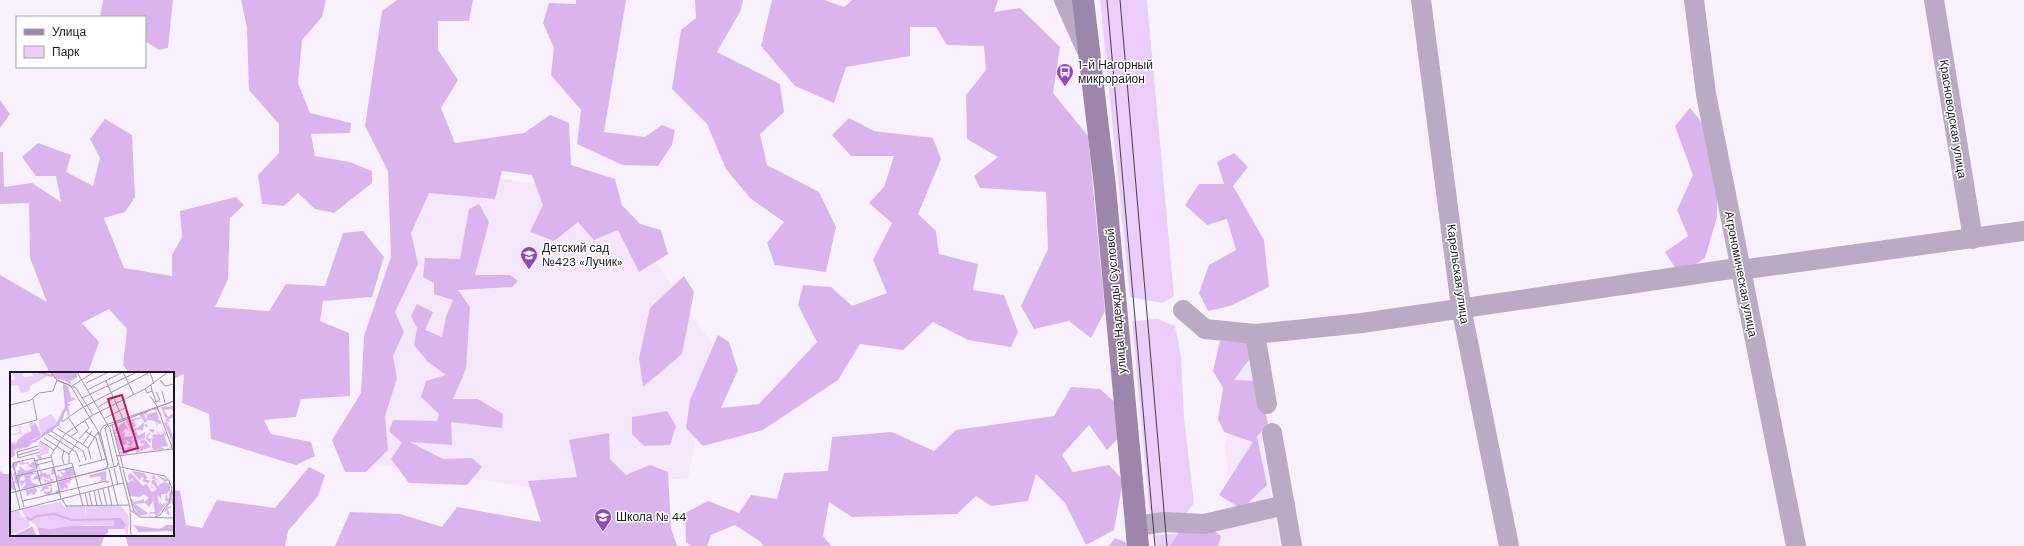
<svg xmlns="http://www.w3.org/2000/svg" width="2024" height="546" font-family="'DM Sans',sans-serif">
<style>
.built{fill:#f4e6fb}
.green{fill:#ebcdfa}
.forest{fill:#dab4ed}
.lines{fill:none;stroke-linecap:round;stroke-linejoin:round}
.street{stroke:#baaac3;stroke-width:20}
.secondary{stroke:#9e86aa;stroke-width:22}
.tram{stroke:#433f46;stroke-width:1}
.labels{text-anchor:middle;stroke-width:3;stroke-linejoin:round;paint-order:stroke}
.poi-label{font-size:12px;fill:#1c191e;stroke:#fff;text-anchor:start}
.street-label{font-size:12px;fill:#1c191e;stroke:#fff}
.inset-river{fill:none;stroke:#d5afe7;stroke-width:2}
.inset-road{fill:none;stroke:#a19aa4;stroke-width:1}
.view{fill:#c2185b;fill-opacity:0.15;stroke:#c2185b;stroke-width:2}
.inset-edge{fill:none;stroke:#1c191e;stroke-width:2}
</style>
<rect width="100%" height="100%" fill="#f9f0fe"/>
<g class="built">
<path d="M413 164 610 196 713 344 688 478 549 490 367 463Z"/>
<path d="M1248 349 1279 546H1212L1230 490 1225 446 1233 415 1222 353Z"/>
</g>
<g class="green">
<path d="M1100 0H1147L1174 296 1162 303 1130 297Z"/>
<path d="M1158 319 1175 326 1181 356 1184 418 1194 503 1185 515 1150 518 1132 321Z"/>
<path d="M1190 533 1199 546H1156L1155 535Z"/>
</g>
<g class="forest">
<path d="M103 0H173L168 48 159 50 145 41V17H100Z"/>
<path d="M241 0H326L322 17 302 40 298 83 310 113 351 123 350 133 311 134 315 156 350 162 372 171V183L334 213 315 209 298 193 284 206 262 204 258 175 279 153V124L249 90 247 28Z"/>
<path d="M397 0H473L469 21H438V50L458 80 441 108 455 143 524 133 550 115 569 123 571 165 615 179 622 205 640 224 661 230 668 254 639 272 618 230 594 240 578 222 554 241 530 232 543 205 532 175 502 171 495 199 429 193 411 233 418 264 395 312 404 332 393 356 397 378 385 416 388 450 366 472H345L332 440 361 393 364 336 391 257 388 171 365 126 382 11Z"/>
<path d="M576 0H626L604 132 645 137 662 125 675 130 672 145 658 166 622 165 577 144 581 110 551 75 554 48 543 23 549 3 576 4Z"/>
<path d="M695 0H743L741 10 717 52 780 84 784 112 760 134 767 165 819 192 836 227 826 272 775 265 767 243 784 222 750 198 726 169 707 124 672 89 681 30 696 18Z"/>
<path d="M772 0H824L844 7 852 0H998L994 12 1020 8 1060 47 1053 93 1088 136 1105 311 1091 338 1069 321 1034 329 1021 306 1048 249 1046 192 980 188 974 176 998 157 967 139 966 95 986 70 984 46 947 45 936 27H910V56L846 67 834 103 795 86 761 46Z"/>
<path d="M0 100 10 114 0 128Z"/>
<path d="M1690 108 1717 141V217L1705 258 1680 275 1665 252 1688 236 1677 210 1693 175 1675 126Z"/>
<path d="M849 118 874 131 933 138 941 159 918 214 936 231 939 254 978 264 973 290 1004 295 1018 332 1011 347 968 340 933 322 903 350 860 344 838 380 763 430 703 446 686 428 690 400 718 335 729 342 738 370 721 408 759 404 817 342 798 305 803 285 831 287 852 306 887 293 873 260 892 223 869 203 884 187 894 156H851L832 135Z"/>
<path d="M105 119 132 135 135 197 125 212 104 218 124 268 172 276V255L182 237 180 211 236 197 244 205 230 218 228 279 215 307 269 311 286 284 325 286 343 233 363 231 384 257 372 297 323 301 320 321 349 333 350 396 301 399 296 417 264 420 271 434 311 442 315 456 296 465 211 439 209 414 182 403 184 374 173 379V373H129L123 365 127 329 109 309 82 323 99 342 88 373H47L48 369 39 353 0 360V275L47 302 30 258 29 203 0 204V152H3L4 187 32 183 61 202 56 176H36L22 157 38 143 71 155 66 172 93 186 100 158 90 139Z"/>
<path d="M1234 153 1248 167 1233 186 1264 240 1269 287 1230 306 1208 311 1199 293 1209 265 1236 250 1227 219 1207 225 1185 205 1199 184H1224L1217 162Z"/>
<path d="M479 204 489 222 475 275H510L518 281 512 287 458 290 470 307 466 369 453 399H478L503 414 502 428 451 422 452 445 410 442 443 459 472 458 482 467 467 485 409 483 391 459 402 443 389 431 393 420 437 421 439 414 421 397 426 381 446 375 427 361 414 345 417 328 411 316 417 304 433 312 425 330 442 337 446 317 453 300 434 294V283L423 277 425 258 460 259 469 209Z"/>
<path d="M684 276 694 292 682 354 643 387 639 358 650 308Z"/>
<path d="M1220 341 1251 342 1254 353 1234 380 1258 381 1268 423 1257 437 1267 485 1242 509 1219 495 1253 442 1224 432 1218 419 1223 388 1213 371Z"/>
<path d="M1071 387 1100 389 1120 407 1123 433 1107 450 1089 425 1062 455 1073 472 1109 465 1123 480 1114 530 1086 545 1065 503 1036 474 1028 501 991 506 976 496 957 514 852 517 829 502 823 536 831 546H763L761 542 735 525 711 535 707 546H691L686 542 685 513 708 501 739 513 751 495 777 499 784 473 828 471 832 437 892 432 934 451 956 430 1054 416Z"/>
<path d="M667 411 676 426 670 445 644 446 632 434V417Z"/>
<path d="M609 433 610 459 626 475 650 465 668 472 671 528 677 546H335L350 512 400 514 442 527 457 507 541 522 528 481 577 477 569 440Z"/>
<path d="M309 467 325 475 318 496 288 531 285 546H128L125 535H173V490L180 491 186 525 202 528 217 500 275 508Z"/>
<path d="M0 471 4 474H11V535H105L101 546H0Z"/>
<path d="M1183 527 1210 528 1221 536 1218 546H1170Z"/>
<path d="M1115 538 1127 543V546H1109Z"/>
</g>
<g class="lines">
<g class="street">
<path d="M1064 0 1086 49"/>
<path d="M1421 0 1461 307 1509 546"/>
<path d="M1694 0 1706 94 1796 546"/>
<path d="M1934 0 1973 239"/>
<path d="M1183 310 1205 329 1255 334 1362 323 1731 269 1740 270 2024 231"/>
<path d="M1255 334 1267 404"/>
<path d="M1272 433 1292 546"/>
<path d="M1137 526 1164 522 1204 524 1285 505"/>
</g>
<path class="secondary" d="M1083 0 1105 187 1138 546"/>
<g class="tram">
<path d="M1107 0 1155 546"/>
<path d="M1120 0 1167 546"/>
</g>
</g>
<defs>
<symbol id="bus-pin" viewBox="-11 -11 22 30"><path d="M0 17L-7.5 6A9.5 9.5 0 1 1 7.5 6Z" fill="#9648b8" stroke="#fff"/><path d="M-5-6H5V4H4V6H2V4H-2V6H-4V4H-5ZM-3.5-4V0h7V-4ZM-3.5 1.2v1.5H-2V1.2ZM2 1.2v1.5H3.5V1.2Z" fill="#fff"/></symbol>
<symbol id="school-pin" viewBox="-11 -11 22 30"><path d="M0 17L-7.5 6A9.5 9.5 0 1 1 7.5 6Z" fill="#9648b8" stroke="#fff"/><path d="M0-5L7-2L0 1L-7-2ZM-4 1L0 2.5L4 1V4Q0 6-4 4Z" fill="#fff"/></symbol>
</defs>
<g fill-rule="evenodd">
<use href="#bus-pin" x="1055" y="62" width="20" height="27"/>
<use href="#school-pin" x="519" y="245" width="20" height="27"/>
<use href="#school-pin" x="593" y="507" width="20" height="27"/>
</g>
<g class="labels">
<g class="poi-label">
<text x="1078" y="69">1-й Нагорный<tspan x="1078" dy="14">микрорайон</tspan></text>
<text x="542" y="252">Детский сад<tspan x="542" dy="14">№423 «Лучик»</tspan></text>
<text x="616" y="521">Школа № 44</text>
</g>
<g class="street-label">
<text transform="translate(1953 119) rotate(81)" y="4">Красноводская улица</text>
<text transform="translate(1458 274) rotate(82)" y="4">Карельская улица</text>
<text transform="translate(1741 274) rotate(79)" y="4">Агрономическая улица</text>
<text transform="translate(1116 301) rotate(-95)" y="4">улица Надежды Сусловой</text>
</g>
</g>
<g transform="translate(10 372)">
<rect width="164" height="164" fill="#f9f0fe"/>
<path d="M2 0H16L12 3 15 5 23 4 21 0H36L38 4 20 14V19L11 21 8 13 0 14V9L5 7ZM41 42 48 51 45 54 33 63 29 56 31 65 19 71 20 74 0 81V70H7L14 62 0 63 9 60 8 54H10L12 62 21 59 19 51 25 50 29 56V48ZM30 69 39 75V80L41 81 31 83 28 71ZM50 130 56 137V134H75L76 146V134H111L119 145 118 162H116L112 148 104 151V154L76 153 41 157 27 155 18 146 20 154 0 164V141L8 138 12 145H16L11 137Z" fill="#ebcdfa"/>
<path d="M42 0H65L68 5 59 10 62 11 60 12 54 8 47 7ZM53 12 58 14 62 28V25L66 27 57 31 61 33 58 34 60 43 57 44 58 41 55 37 53 48 49 52 52 58 47 53 42 56 44 58 32 65V61L37 59 35 58 46 53 56 32ZM164 34V40L161 37 154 38 158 45 164 41V45L159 47 160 50 157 49 162 61V65L164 63V75L157 77 161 75 162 69 154 51 155 49 159 56 156 49 157 44 156 47 151 35ZM147 35 154 46 146 37 149 47 147 48H150L152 53 146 50 148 54 142 57 145 58 143 61 139 58 147 55 145 49 138 48 135 51 129 42 138 39 136 43 133 41 137 48V42L146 40 144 37 140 38ZM130 45 131 47 124 48 126 54 122 57 129 55 127 56 132 52 133 49 134 53 137 52 138 56 134 53 133 58H126L128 64 135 60V66L130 68 125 67 116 49 119 47 121 54 120 48ZM114 50 120 60 116 56 111 62H105L106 64 115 60 114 65 123 64 122 69 124 68H127L128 74 135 73 128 70 134 67 141 75 126 81 124 68 121 75 124 74 123 79 121 77 117 82H110L109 80 119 78 116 76 120 75 117 72 120 71 116 68 117 72 109 75 115 77 109 78 103 58ZM26 52 31 63 19 69 23 70 18 75 4 77 5 83 1 86 0 71 6 73 8 67 22 59 21 55ZM152 56 157 63H154L158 74 151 75 155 77 136 79 144 77 142 76V66L140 71 136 67V64L139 61 138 58 140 62 137 65 140 67 144 66 142 64 144 62 148 63 147 58 150 63 154 61ZM33 82 30 84 32 85V87L27 88 30 98 25 92 26 98 21 101H27L20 104 22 111 30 113 12 117 15 113 18 114 15 113 16 109 11 114 10 109 15 108 14 103 10 106 9 117 6 111H4L6 118 0 117 2 106 3 111 5 109 3 102 5 100 6 104H7L8 98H5H10L9 94 16 99 24 96 19 95 17 91 11 93 8 90 7 95 5 93 6 97 4 94V99L2 95 1 96V93L2 95V92L9 89 12 91V88L13 91 18 90 19 93 24 89 25 92 26 88 29 87 26 83ZM42 95 45 97 47 105 48 102 50 105 53 104 49 98 53 101 56 100 54 97 61 95 66 101 68 99 65 103H61L64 104 52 107 47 108 45 102 40 103 41 107H44L42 109 46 108 37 111V108L35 111 31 112 35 111 33 107 41 109 38 104 39 107 32 105 31 109 30 106 29 110 25 111 28 110V107L22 108 27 102 28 105 27 100 30 103 31 98 33 102 36 100 37 103 41 102ZM96 99V108L101 110 96 111 95 108 86 111 91 108 90 104 80 106 79 103ZM122 99 134 101 138 106 135 107 140 109 137 113 142 120 147 117 143 112 141 113 145 117 141 115 142 108H145L148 114 150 112 145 107H142L143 102 150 112 155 110 146 103 158 108 155 111H160V122L164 117 162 127 164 126V130L162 133V129L157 135 162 134 158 137 160 143 156 142 158 138 154 140 160 127 159 118 157 122H151L152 128 148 123 149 133 150 129 152 133 155 130 152 136 157 129H155L156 122 159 128 148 143 144 144 146 143 143 141 139 143 143 145 139 144 140 140H145L143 129 139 135 135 131 125 132 139 142 129 144 125 141 122 135 129 142 122 133 121 126 124 130 134 127V130L139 126 134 122 130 125 119 124 115 106 118 111 122 108 125 111 122 106 119 109 118 103 121 101 133 114 138 111 132 109 134 106 131 105 130 109ZM64 106 60 109V112L56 110 58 115 56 118 55 115 52 118 49 113 51 120 48 122 31 124 36 123 34 121V118L30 120 33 115 26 116 27 119 24 123 21 121 20 126 21 121 17 124 16 119H13L42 112V114H37L39 117H34L35 120 40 119 41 114 43 119 40 122 44 121 48 117V110ZM104 148H112L115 157H98V161L92 164H30L27 155 41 157 60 154H104ZM123 153 150 157 156 153H163L164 159 127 160 126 163 128 158ZM22 154 27 164H3L21 155Z" fill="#dab4ed"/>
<path class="inset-river" d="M27 0 43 4M56 9 67 2M0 76 25 69 46 54 56 36 54 13M17 145 20 148 27 144 44 142 62 148 110 147 115 154M126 155 131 158 164 157"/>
<path class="inset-road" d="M40 0 47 8 60 13 91 64M41 0 48 9 66 16 83 43M67 0 100 57 120 136 121 164M113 0 124 23M140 0 144 12M150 8 155 14 164 12M96 9 113 47M76 11 99 0M62 14 84 0M135 17 137 21 142 19 141 13M77 18 113 0M142 19 146 29 144 31M152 19 155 31M140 24 147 34 164 81M72 26 127 0M146 30 150 28 146 20M0 33 21 28 29 21 43 19 47 8M88 35 104 26M58 45 68 60 61 64M95 46 117 35M52 50 70 37 140 0M98 53 95 56 104 95M102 53 113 95M99 54 164 29M0 55 27 48 23 27M47 56 78 76 81 87M41 59 73 79 76 88M75 59 86 66 92 88M88 60 98 93 96 97M38 62 66 80 70 90M34 66 59 82V91M69 67 79 56 75 49M30 69 44 78M73 72 82 59M28 74 7 80 8 86 30 80M78 76 88 60M59 82 68 69M8 83 29 77M107 84 162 77M24 89 41 85M54 92 52 85 54 79M26 93 42 89M69 94 96 87M110 95 155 104 159 109 162 116 159 130 150 143 145 145M104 96 108 113M0 97 10 137M99 97 108 134M113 97 124 140M47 99 64 95M6 104 62 91 73 134M98 115 102 134M93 117 97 134M88 118 92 134M84 119 87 134M79 120 82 134M0 121 107 94 108 91M0 121 96 97 98 93 90 60 93 54 164 29M75 121 78 134M51 127 41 83 55 62 83 43 135 17 158 0M52 127 56 134 119 133M13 129 96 109M14 135 3 91 24 86 31 113M120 138 130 145 164 146M0 140 113 111"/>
<path class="view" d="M112 23 128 76 114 80 98 27Z"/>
<rect width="164" height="164" class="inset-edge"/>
</g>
<rect x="16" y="16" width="130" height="52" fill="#ffffff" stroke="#a4a3a5"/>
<rect x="24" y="29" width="20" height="6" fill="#9e86aa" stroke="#a4a3a5"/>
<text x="52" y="36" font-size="12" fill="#1c191e">Улица</text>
<rect x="24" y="46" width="20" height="12" fill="#ebcdfa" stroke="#a4a3a5"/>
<text x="52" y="56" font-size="12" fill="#1c191e">Парк</text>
</svg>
